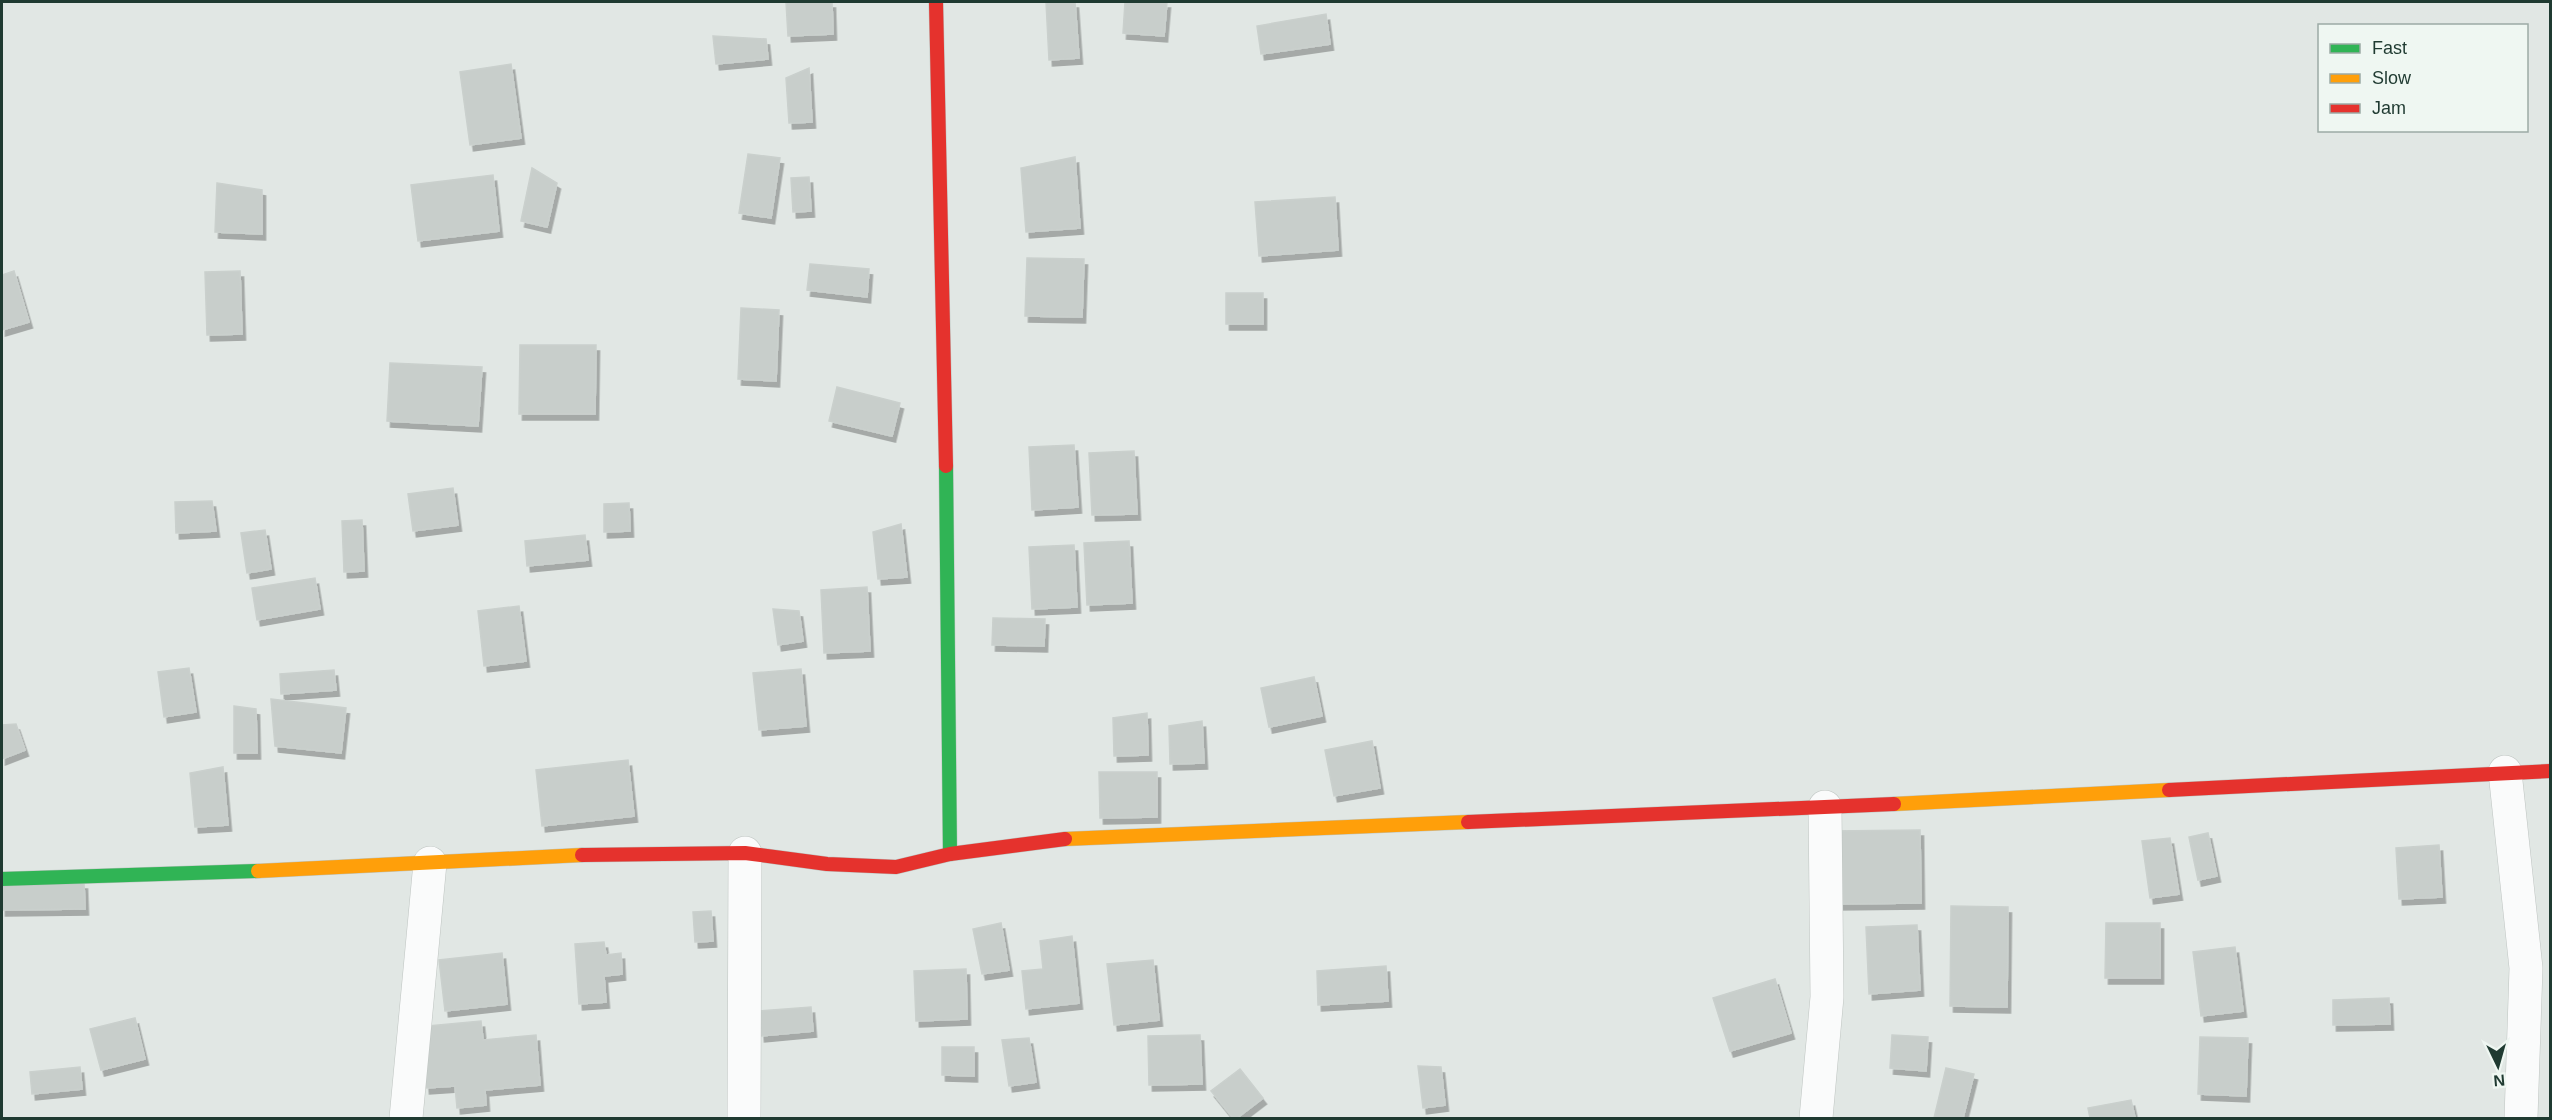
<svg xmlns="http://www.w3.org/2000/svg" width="2552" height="1120" font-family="Arial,sans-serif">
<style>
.building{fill:#c8cecb;stroke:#cad0cd;stroke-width:1.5;filter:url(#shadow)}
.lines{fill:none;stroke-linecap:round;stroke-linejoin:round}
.street-casing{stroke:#bec4c1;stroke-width:34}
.fast-casing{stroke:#bdc5c1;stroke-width:15}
.slow-casing{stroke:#bdc5c1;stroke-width:15}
.jam-casing{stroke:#bdc5c1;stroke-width:15}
.street{stroke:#fafbfb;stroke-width:33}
.fast{stroke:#30b455;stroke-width:14}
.slow{stroke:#ff9f0a;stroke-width:14}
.jam{stroke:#e5322d;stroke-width:14}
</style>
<defs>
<filter id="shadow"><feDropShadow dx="3.5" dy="6" stdDeviation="0" flood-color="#0004"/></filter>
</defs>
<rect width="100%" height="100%" fill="#e1e7e4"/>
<g class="building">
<path d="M786 2H832L833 34 788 36Z"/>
<path d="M1046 2H1075L1079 58 1049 60Z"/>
<path d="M1125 2H1167L1164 36 1123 33Z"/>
<path d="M1326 14 1330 44 1261 54 1257 26Z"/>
<path d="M713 36 766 39 768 59 716 64Z"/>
<path d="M511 64 521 138 470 145 460 72Z"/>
<path d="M809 68 812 122 789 123 786 78Z"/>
<path d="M748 154 780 158 771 218 739 213Z"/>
<path d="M1075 157 1080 228 1026 232 1021 168Z"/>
<path d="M532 168 557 183 547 227 521 221Z"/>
<path d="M493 175 499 231 418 241 411 185Z"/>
<path d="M809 177 811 211 793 212 791 178Z"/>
<path d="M217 183 262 190V234L215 232Z"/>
<path d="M1335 197 1338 250 1259 256 1255 202Z"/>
<path d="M1027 258 1084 259 1082 317 1025 316Z"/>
<path d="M810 264 869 269 867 297 807 290Z"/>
<path d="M14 271 29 322 2 330V275Z"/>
<path d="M240 271 242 334 207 335 205 272Z"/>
<rect x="1226" y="293" width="37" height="31"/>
<path d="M741 308 779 310 776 381 738 379Z"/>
<path d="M520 345H596L595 414H519Z"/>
<path d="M390 363 482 367 478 426 387 421Z"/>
<path d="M837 387 900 403 892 436 829 421Z"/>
<path d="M1074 445 1078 507 1032 510 1029 447Z"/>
<path d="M1134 451 1137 514 1092 515 1089 453Z"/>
<path d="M453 488 458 525 413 531 408 494Z"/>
<path d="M212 501 216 531 176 533 175 502Z"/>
<path d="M629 503 630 531 604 532V504Z"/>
<path d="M362 520 364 571 344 572 342 521Z"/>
<path d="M901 524 907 577 878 579 873 532Z"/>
<path d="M265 530 271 569 247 573 241 533Z"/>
<path d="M585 535 588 560 527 566 525 541Z"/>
<path d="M1129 541 1132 603 1087 605 1084 543Z"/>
<path d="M1074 545 1077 607 1032 609 1029 547Z"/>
<path d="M315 578 320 609 257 620 252 588Z"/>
<path d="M867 587 870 651 824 653 821 590Z"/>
<path d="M519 606 526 661 484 666 478 611Z"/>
<path d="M773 609 799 611 803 641 778 645Z"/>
<path d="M993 618 1045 619 1044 646 992 645Z"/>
<path d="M189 668 196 712 164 717 158 672Z"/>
<path d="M801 669 806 726 759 730 753 673Z"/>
<path d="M334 670 336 690 281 694 280 674Z"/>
<path d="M1314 677 1322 716 1269 727 1261 688Z"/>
<path d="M271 699 346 708 341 753 275 746Z"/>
<path d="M234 706 256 709 257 753H234Z"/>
<path d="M1147 713 1148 755 1114 756 1113 718Z"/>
<path d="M1202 721 1204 763 1170 764 1169 726Z"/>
<path d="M16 724 25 750 2 759V725Z"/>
<path d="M1372 741 1380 788 1334 796 1325 750Z"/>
<path d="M628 760 634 816 542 826 536 770Z"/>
<path d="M223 767 228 825 195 827 190 773Z"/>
<path d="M1099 772H1157V817L1100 818Z"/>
<path d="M1920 830 1921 903 1831 904V831Z"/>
<path d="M2208 833 2217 876 2198 880 2189 837Z"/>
<path d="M2170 838 2179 894 2150 898 2142 841Z"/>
<path d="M2439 845 2442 897 2399 899 2396 848Z"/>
<path d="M84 883 85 909 2 910V884Z"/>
<path d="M1951 906 2008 907 2007 1007 1950 1006Z"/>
<path d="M711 911 713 941 695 942 693 912Z"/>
<path d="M1001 923 1009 970 982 974 973 929Z"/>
<path d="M2106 923H2160V978H2105Z"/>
<path d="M1917 925 1920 990 1869 994 1866 927Z"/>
<path d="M1072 936 1079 1003 1026 1009 1022 971 1043 969 1040 941Z"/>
<path d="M604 942 606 955 621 953 622 974 604 976 606 1002 579 1004 575 944Z"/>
<path d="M2235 947 2243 1011 2201 1016 2193 952Z"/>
<path d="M502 953 507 1004 445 1011 439 960Z"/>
<path d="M1153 960 1159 1020 1114 1025 1107 964Z"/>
<path d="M1386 966 1388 1001 1318 1005 1317 971Z"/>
<path d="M966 969 967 1019 916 1021 914 971Z"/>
<path d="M1775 979 1791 1033 1730 1051 1713 998Z"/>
<path d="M2389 998 2390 1024 2333 1025V1000Z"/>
<path d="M811 1007 813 1031 761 1036 759 1011Z"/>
<path d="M135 1018 145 1059 101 1070 90 1029Z"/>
<path d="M481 1021 483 1040 536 1035 540 1085 485 1090 486 1105 457 1108 455 1086 426 1088 422 1042 428 1026Z"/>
<path d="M1200 1035 1202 1084 1149 1085 1148 1036Z"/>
<path d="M1892 1035 1928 1037 1926 1071 1890 1068Z"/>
<path d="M2200 1037 2248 1038 2246 1096 2198 1094Z"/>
<path d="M1029 1038 1036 1082 1009 1086 1002 1040Z"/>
<path d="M942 1047H974V1076L942 1075Z"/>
<path d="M1418 1066 1441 1067 1445 1105 1423 1108Z"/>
<path d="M80 1067 82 1089 32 1094 30 1072Z"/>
<path d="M1946 1068 1974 1074 1963 1118H1934Z"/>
<path d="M1240 1069 1263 1098 1237 1118H1233L1211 1091Z"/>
<path d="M2131 1100 2135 1118H2090L2088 1108Z"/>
</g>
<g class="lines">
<defs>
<g id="street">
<path d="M2505 772 2526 968 2521 1118"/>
<path d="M406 1118 430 863"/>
<path d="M744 1118 745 853"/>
<path d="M1816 1118 1827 997 1825 807"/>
</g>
<g id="fast">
<path d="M946 466 950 854"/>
<path d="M2 879 258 871"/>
</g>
<g id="slow">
<path d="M1894 804 2169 790"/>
<path d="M1065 839 1468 822"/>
<path d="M258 871 582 855"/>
</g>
<g id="jam">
<path d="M936 2 946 466"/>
<path d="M2169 790 2550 771"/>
<path d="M1468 822 1894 804"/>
<path d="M582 855 745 853 827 864 896 867 950 854 1065 839"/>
</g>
</defs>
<use href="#street" class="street-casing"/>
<use href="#fast" class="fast-casing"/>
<use href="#slow" class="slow-casing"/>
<use href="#jam" class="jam-casing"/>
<use href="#street" class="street"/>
<use href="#fast" class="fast"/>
<use href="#slow" class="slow"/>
<use href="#jam" class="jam"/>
</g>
<rect width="2552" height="1120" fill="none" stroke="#1f3a31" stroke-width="6"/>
<rect x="2318" y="24" width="210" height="108" fill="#eff7f2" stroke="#9caba5" stroke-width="1.5"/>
<rect x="2330" y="44" width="30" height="9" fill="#30b455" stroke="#9caba5" stroke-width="1.5"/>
<text x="2372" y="54" font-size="18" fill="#1f3a31">Fast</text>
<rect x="2330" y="74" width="30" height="9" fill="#ff9f0a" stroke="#9caba5" stroke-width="1.5"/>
<text x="2372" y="84" font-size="18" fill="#1f3a31">Slow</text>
<rect x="2330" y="104" width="30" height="9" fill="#e5322d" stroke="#9caba5" stroke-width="1.5"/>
<text x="2372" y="114" font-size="18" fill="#1f3a31">Jam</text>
<g transform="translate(2498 1066) rotate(175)" stroke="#eff7f2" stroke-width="4.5" paint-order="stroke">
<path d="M0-4.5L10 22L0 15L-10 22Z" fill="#1f3a31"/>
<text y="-9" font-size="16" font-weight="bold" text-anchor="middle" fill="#1f3a31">N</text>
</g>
</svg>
